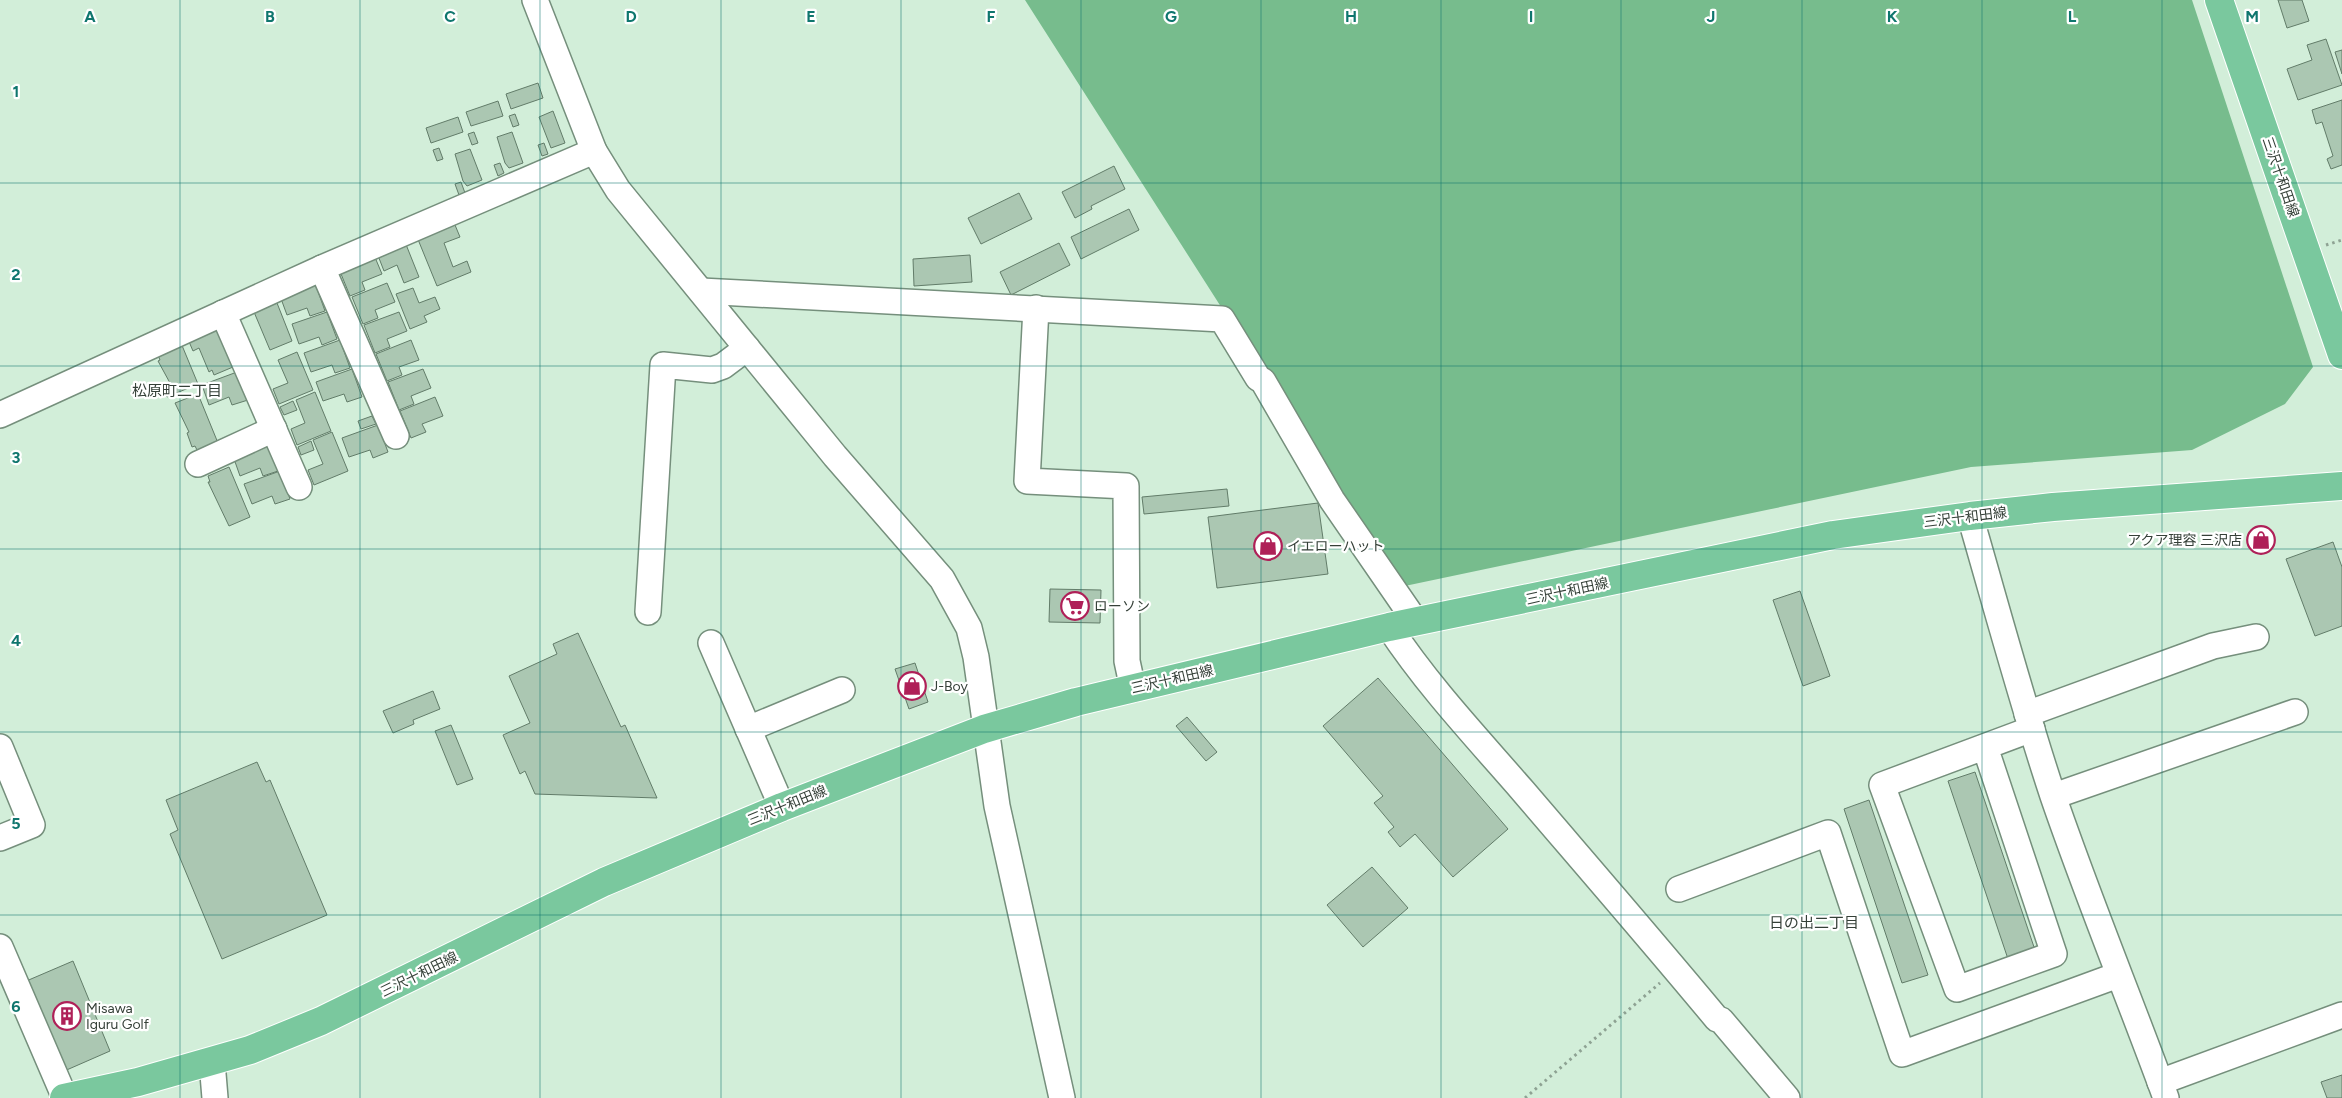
<svg xmlns="http://www.w3.org/2000/svg" width="2342" height="1098" font-family="Figtree,'Noto Sans JP',sans-serif">
<style>
.forest{fill:#77bc8d}
.building{fill:#abc7b2;stroke:#627c69}
.lines{fill:none;stroke-linecap:round;stroke-linejoin:round}
.minor-casing{stroke:#758f7c;stroke-width:28}
.major-casing{stroke:#fff;stroke-width:30}
.path{stroke:#8ea293;stroke-width:3;stroke-dasharray:2.5 4;stroke-linecap:butt}
.minor{stroke:#fff;stroke-width:25}
.major{stroke:#7ac89e;stroke-width:28}
.grid{fill:none;stroke:#0f766e;stroke-width:1;stroke-opacity:0.55}
.labels{text-anchor:middle;stroke-width:4.5;stroke-linejoin:round;paint-order:stroke}
.street-label{font-size:14px;fill:#354038;stroke:#fff}
.poi-label{font-size:14px;fill:#354038;stroke:#fff;text-anchor:start}
.neighbourhood-label{font-size:15px;fill:#354038;stroke:#fff}
.grid-label{font-size:16px;text-anchor:middle;font-weight:bold;fill:#0f766e;stroke:#fff;stroke-width:4.5;stroke-linejoin:round;paint-order:stroke}
</style>
<rect width="100%" height="100%" fill="#d2eed9"/>
<path class="forest" d="M1025 0H2192L2313 367 2285 404 2192 450 1971 467 1400 587Z"/>
<g class="building">
<path d="M2278 0H2302L2309 21 2287 28Z"/>
<path d="M2326 39 2342 85 2298 100 2287 69 2312 60 2307 45Z"/>
<path d="M2342 50V74L2335 52Z"/>
<path d="M538 83 543 98 511 109 506 94Z"/>
<path d="M2342 100V165L2331 169 2327 159 2333 156 2322 122 2316 124 2312 110Z"/>
<path d="M498 101 503 116 471 126 466 112Z"/>
<path d="M553 111 565 143 551 148 539 117Z"/>
<path d="M515 114 519 125 513 127 509 116Z"/>
<path d="M458 117 463 132 431 143 426 128Z"/>
<path d="M474 132 478 143 472 145 468 134Z"/>
<path d="M512 132 523 163 509 168 505 163 497 137Z"/>
<path d="M544 143 548 154 542 156 538 145Z"/>
<path d="M439 148 443 159 437 161 433 150Z"/>
<path d="M470 149 482 180 467 186 463 181 455 154Z"/>
<path d="M500 163 504 173 498 176 494 165Z"/>
<path d="M1114 166 1125 189 1091 206 1092 209 1075 218 1062 192Z"/>
<path d="M461 182 465 193 459 195 455 184Z"/>
<path d="M1019 193 1032 219 981 244 968 218Z"/>
<path d="M1129 209 1139 230 1081 259 1071 237Z"/>
<path d="M455 225 460 237 444 243 453 267 467 261 471 272 437 286 417 237Z"/>
<path d="M405 242 419 277 404 283 397 265 384 271 377 253Z"/>
<path d="M1059 243 1070 265 1011 295 1000 272Z"/>
<path d="M374 255 382 274 362 282 365 290 350 296 339 269Z"/>
<path d="M970 255 972 282 914 286 913 259Z"/>
<path d="M315 283 325 311 310 316 307 308 287 315 280 296Z"/>
<path d="M387 283 395 302 375 310 378 318 363 324 352 297Z"/>
<path d="M413 288 419 303 435 297 440 309 424 316 427 322 410 329 396 294Z"/>
<path d="M277 303 292 341 270 350 254 312Z"/>
<path d="M327 312 337 339 322 345 319 337 299 344 292 324Z"/>
<path d="M399 312 407 331 387 339 390 347 375 353 364 325Z"/>
<path d="M216 325 233 367 214 375 212 370 209 372 199 348 193 351 187 337Z"/>
<path d="M340 340 350 368 335 373 332 365 311 372 304 353Z"/>
<path d="M411 340 419 360 399 367 402 375 387 381 376 354Z"/>
<path d="M181 343 198 384 167 397 162 386 170 383 158 361 160 360 157 353Z"/>
<path d="M297 352 313 390 279 404 273 389 288 383 278 360Z"/>
<path d="M352 369 362 397 347 402 344 394 323 401 316 382Z"/>
<path d="M423 369 431 388 411 396 414 404 399 410 388 382Z"/>
<path d="M237 372 248 400 232 405 229 397 209 405 202 385Z"/>
<path d="M315 392 331 431 297 445 291 429 305 423 296 400Z"/>
<path d="M198 394 218 443 198 452 195 446 192 447 187 433 189 432 175 403Z"/>
<path d="M435 397 443 416 422 424 426 432 411 438 400 411Z"/>
<path d="M293 401 297 410 284 415 280 407Z"/>
<path d="M372 416 376 424 361 429 358 421Z"/>
<path d="M378 425 388 452 373 458 370 450 349 457 342 438Z"/>
<path d="M332 432 348 471 314 485 308 470 323 464 313 440Z"/>
<path d="M311 441 314 450 301 455 298 447Z"/>
<path d="M268 443 278 471 263 476 260 468 240 476 233 456Z"/>
<path d="M229 467 250 517 229 526 208 482H210L208 476Z"/>
<path d="M280 471 290 499 275 504 272 496 252 504 244 484Z"/>
<path d="M1227 489 1229 506 1144 514 1142 497Z"/>
<path d="M1318 503 1328 574 1217 588 1208 517Z"/>
<path d="M2333 542 2342 567V626L2315 636 2286 559Z"/>
<path d="M1050 589 1101 590 1100 623 1049 622Z"/>
<path d="M1800 591 1830 676 1803 686 1773 600Z"/>
<path d="M578 633 621 727 625 725 657 798 535 794 525 771 520 774 503 735 530 723 509 676 557 654 553 644Z"/>
<path d="M915 663 928 702 909 709 895 669Z"/>
<path d="M1378 678 1508 829 1453 877 1415 834 1400 847 1388 832 1394 827 1374 803 1383 796 1323 726Z"/>
<path d="M433 691 440 709 413 720 414 724 393 733 383 711Z"/>
<path d="M1187 717 1217 752 1206 761 1176 726Z"/>
<path d="M451 725 473 779 457 785 435 731Z"/>
<path d="M257 762 266 782 270 780 327 915 222 959 170 834 178 830 166 800Z"/>
<path d="M1975 772 2035 950 2008 959 1948 781Z"/>
<path d="M1869 800 1928 975 1902 983 1844 809Z"/>
<path d="M1372 867 1408 908 1363 947 1327 905Z"/>
<path d="M73 961 110 1051 62 1072 24 982Z"/>
<path d="M2342 1075V1098H2327L2321 1082Z"/>
</g>
<g class="lines">
<defs>
<g id="minor">
<path d="M535 0 594 151 618 190 835 456 942 579 969 628 976 657 997 806 1062 1098"/>
<path d="M322 268 396 436"/>
<path d="M701 291 1222 319 1258 378 1263 381 1332 500 1416 622"/>
<path d="M1036 308 1027 481 1126 486 1127 661 1133 689"/>
<path d="M223 313 299 487"/>
<path d="M0 415 322 268 594 151"/>
<path d="M198 464 274 429"/>
<path d="M1970 516C1997 609 2022 703 2053 796 2088 898 2129 997 2166 1098"/>
<path d="M648 612 663 365 712 370 723 366 747 348"/>
<path d="M1389 627C1428 686 1477 738 1523 791 1588 867 1653 942 1717 1019L1721 1020 1787 1098"/>
<path d="M711 643 782 807"/>
<path d="M2027 714 2213 646 2256 637"/>
<path d="M748 729 842 690"/>
<path d="M0 747 32 825 0 838"/>
<path d="M1985 747 2054 954 1957 989 1882 785 2032 729"/>
<path d="M2054 796 2295 712"/>
<path d="M1679 889 1828 833 1902 1054 2118 975"/>
<path d="M0 947 65 1098"/>
<path d="M212 1062 215 1098"/>
<path d="M2160 1082 2342 1015"/>
</g>
<g id="major">
<path d="M2219 0 2342 355"/>
<path d="M64 1098 138 1082 250 1050 321 1021 604 882 782 807 984 729 1076 702 1389 627 1833 535 1970 516 2053 507 2342 486"/>
</g>
</defs>
<use href="#minor" class="minor-casing"/>
<use href="#major" class="major-casing"/>
<g class="path">
<path d="M2326 245 2342 240"/>
<path d="M1525 1098 1660 983"/>
</g>
<use href="#minor" class="minor"/>
<use href="#major" class="major"/>
</g>
<path class="grid" d="M180 0V1098M360 0V1098M540 0V1098M721 0V1098M901 0V1098M1081 0V1098M1261 0V1098M1441 0V1098M1621 0V1098M1802 0V1098M1982 0V1098M2162 0V1098M0 183H2342M0 366H2342M0 549H2342M0 732H2342M0 915H2342"/>
<defs>
<symbol id="shop-ring" viewBox="-11 -11 22 22"><circle r="9.5" fill="#fff" stroke="#af2058" stroke-width="1.5"/><path d="M-5-2.5h2.3a2.7 3.5 0 0 1 5.4 0H5L5.5 6h-11ZM-1.5-2.5h3a1.5 2.3 0 0 0-3 0Z" fill="#af2058"/></symbol>
<symbol id="supermarket-ring" viewBox="-11 -11 22 22"><circle r="9.5" fill="#fff" stroke="#af2058" stroke-width="1.5"/><path d="M-6-5.5h2.5l.6 2H6L4.5 2H-2.5L-4.4-4H-6ZM-1.5 3.2a1.3 1.3 0 1 0 .1 0ZM3 3.2a1.3 1.3 0 1 0 .1 0Z" fill="#af2058"/></symbol>
<symbol id="building-ring" viewBox="-11 -11 22 22"><circle r="9.5" fill="#fff" stroke="#af2058" stroke-width="1.5"/><path d="M-4-6H4V6H1V3H-1V6H-4ZM-2.5-4.3h1.7v1.8h-1.7ZM.8-4.3h1.7v1.8H.8ZM-2.5-1h1.7V.8h-1.7ZM.8-1h1.7V.8H.8Z" fill="#af2058"/></symbol>
</defs>
<g fill-rule="evenodd">
<use href="#shop-ring" x="2245" y="524" width="32" height="32"/>
<use href="#shop-ring" x="1252" y="530" width="32" height="32"/>
<use href="#supermarket-ring" x="1059" y="590" width="32" height="32"/>
<use href="#shop-ring" x="896" y="670" width="32" height="32"/>
<use href="#building-ring" x="51" y="1000" width="32" height="32"/>
</g>
<g class="labels">
<g class="street-label">
<text transform="translate(2281 177) rotate(71)" y="5">三沢十和田線</text>
<text transform="translate(1965 517) rotate(-7)" y="5">三沢十和田線</text>
<text transform="translate(1567 591) rotate(-12)" y="5">三沢十和田線</text>
<text transform="translate(1172 679) rotate(-13)" y="5">三沢十和田線</text>
<text transform="translate(787 805) rotate(-22)" y="5">三沢十和田線</text>
<text transform="translate(419 974) rotate(-26)" y="5">三沢十和田線</text>
</g>
<g class="poi-label">
<text x="2242" y="545" text-anchor="end">アクア理容 三沢店</text>
<text x="1287" y="551">イエローハット</text>
<text x="1094" y="611">ローソン</text>
<text x="931" y="691">J-Boy</text>
<text x="86" y="1013">Misawa<tspan x="86" dy="16">Iguru Golf</tspan></text>
</g>
<g class="neighbourhood-label">
<text x="177" y="396">松原町二丁目</text>
<text x="1814" y="928">日の出二丁目</text>
</g>
</g>
<g class="grid-label">
<text x="90" y="22">A</text>
<text x="270" y="22">B</text>
<text x="450" y="22">C</text>
<text x="631" y="22">D</text>
<text x="811" y="22">E</text>
<text x="991" y="22">F</text>
<text x="1171" y="22">G</text>
<text x="1351" y="22">H</text>
<text x="1531" y="22">I</text>
<text x="1711" y="22">J</text>
<text x="1892" y="22">K</text>
<text x="2072" y="22">L</text>
<text x="2252" y="22">M</text>
<text x="16" y="97">1</text>
<text x="16" y="280">2</text>
<text x="16" y="463">3</text>
<text x="16" y="646">4</text>
<text x="16" y="829">5</text>
<text x="16" y="1012">6</text>
</g>
</svg>
